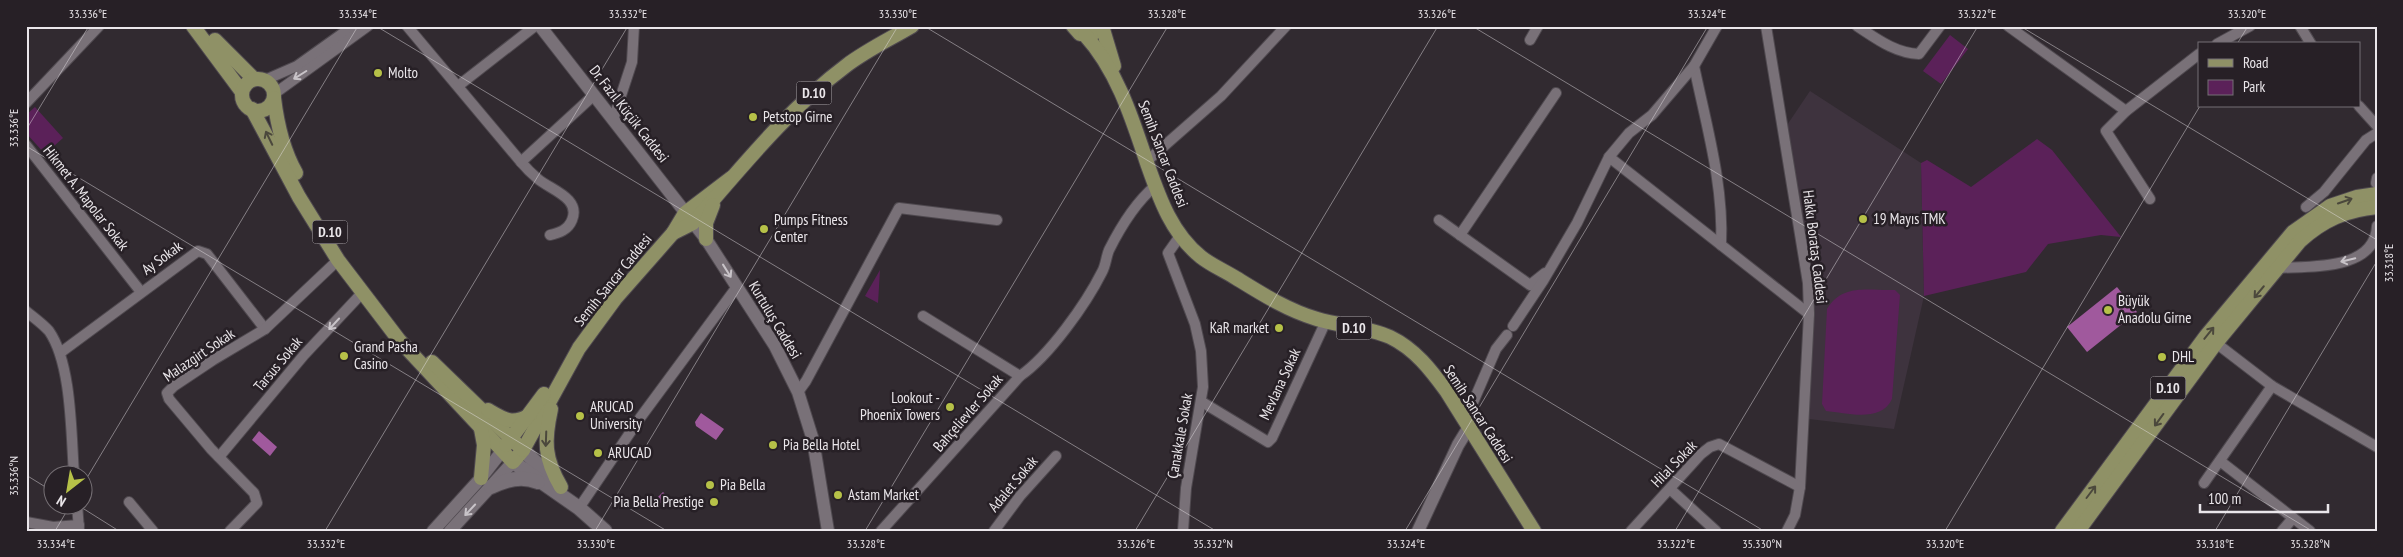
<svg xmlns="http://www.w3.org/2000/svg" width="2403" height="557" font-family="'PT Sans Narrow',sans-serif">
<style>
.built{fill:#3e333e}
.green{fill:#5b2159}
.water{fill:#a0599d}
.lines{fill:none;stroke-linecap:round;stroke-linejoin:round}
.minor-casing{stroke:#4f494f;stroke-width:12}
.tertiary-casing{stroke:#4f494f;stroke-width:14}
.secondary-casing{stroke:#4f494f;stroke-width:16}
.primary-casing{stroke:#4f494f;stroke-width:16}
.minor{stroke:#797178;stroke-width:10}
.tertiary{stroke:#797178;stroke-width:12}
.secondary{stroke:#797178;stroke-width:14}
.primary{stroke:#8f9166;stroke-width:14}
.oneway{stroke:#c8c3c8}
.oneway2{stroke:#4b483c}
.ticks{fill:none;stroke:#eae6ea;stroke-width:1;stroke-opacity:0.45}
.poi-dot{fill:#b6c148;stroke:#272026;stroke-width:2}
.labels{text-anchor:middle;stroke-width:5;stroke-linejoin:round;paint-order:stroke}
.shield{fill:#272026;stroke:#b0abaf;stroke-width:1}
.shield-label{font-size:14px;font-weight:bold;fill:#eae6ea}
.poi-label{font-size:15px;fill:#eae6ea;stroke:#272026;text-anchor:start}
.street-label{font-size:15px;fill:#eae6ea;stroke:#272026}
.neatline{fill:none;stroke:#eae6ea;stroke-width:2}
.ticks-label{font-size:12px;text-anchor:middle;fill:#eae6ea}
</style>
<rect width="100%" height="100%" fill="#312a30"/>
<path class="built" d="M1810 91 1921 163 1924 296 1894 429 1809 419 1815 274 1783 131Z"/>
<g class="green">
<path d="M1950 35 1968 49 1941 84 1923 71Z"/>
<path d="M35 107 63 138 45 154 26 133V115Z"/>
<path d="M2037 139 2052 150 2121 237 2101 235 2048 244 2026 272 1924 296 1921 163 1927 160 1971 187Z"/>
<path d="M880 270 878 303 865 296Z"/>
<path d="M1895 290 1900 295 1892 399C1881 423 1847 413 1826 411L1822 404 1827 309C1843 283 1868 291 1895 290Z"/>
</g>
<g class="water">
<path d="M2117 287 2137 312 2087 352 2067 327Z"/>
<path d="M701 413 724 429 716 440 696 426 695 422Z"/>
<path d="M259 431 277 447 270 456 252 440Z"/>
<path d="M663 492 674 504 673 507 669 508 659 502 658 497Z"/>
</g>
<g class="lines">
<defs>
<g id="minor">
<path d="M407 26 521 162C526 168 532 174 538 179 551 190 581 198 572 220 568 230 559 233 550 235"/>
<path d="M1766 26 1808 283 1809 314 1800 487 1795 515 1787 531"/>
<path d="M1857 26C1877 39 1895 53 1919 54L1940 26"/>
<path d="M2008 26 2126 111"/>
<path d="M2300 26 2311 44"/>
<path d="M1530 40 1538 26"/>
<path d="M2217 44 2250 26"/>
<path d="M1694 66C1706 124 1724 185 1721 245"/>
<path d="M265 80 297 66 353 26"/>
<path d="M458 86 535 26"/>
<path d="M274 94 368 26"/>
<path d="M26 103 99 26"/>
<path d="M2359 106 2377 126"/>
<path d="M613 120 632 62 634 26"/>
<path d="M26 145 141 292"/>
<path d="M1609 157 1809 314"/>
<path d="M1147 161 1221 96 1286 26"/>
<path d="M521 162 594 95"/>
<path d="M2376 183 2377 178"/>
<path d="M2150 199 2106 131 2126 111 2199 54"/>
<path d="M2306 207 2324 192 2366 140 2377 133"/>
<path d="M1439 220 1530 285 1545 273"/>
<path d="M1460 235 1556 93"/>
<path d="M1180 236 1168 253 1195 324 1201 351 1203 387 1186 488 1183 531"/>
<path d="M2278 268C2310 266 2375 271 2377 226"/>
<path d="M26 311C33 317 43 324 49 331 72 364 71 435 74 474"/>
<path d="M923 316 1020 376"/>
<path d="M1513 326 1543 281 1577 223 1609 157 1629 133 1652 115 1694 66 1717 26"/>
<path d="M2216 343 2272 386 2377 447"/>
<path d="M60 353 198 251 207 254 265 329"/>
<path d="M798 392 806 381 899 208 997 220"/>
<path d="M1202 402 1268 442 1272 438 1326 321"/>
<path d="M1465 421 1496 349 1507 335"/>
<path d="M219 457 304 355 363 292"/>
<path d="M2220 461 2310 531"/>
<path d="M2204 483 2272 386"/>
<path d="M1670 489 1716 531"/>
<path d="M129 502 153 531"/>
<path d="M77 504 79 530"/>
<path d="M579 508 640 418 736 288"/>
<path d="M26 522 53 527 79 525"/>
<path d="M230 531 257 503 254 493 211 449 169 399 167 393 174 386 213 360 265 329 338 260"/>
<path d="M881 531 1020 376C1049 356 1086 304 1102 272 1106 265 1106 257 1109 250 1121 226 1135 203 1155 186"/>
<path d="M994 531 1020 496 1056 456"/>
<path d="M1631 531 1701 454 1710 447 1719 444 1800 487"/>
<path d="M2282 531 2293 518"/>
</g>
<g id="tertiary">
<path d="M540 26 706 239 775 346 798 392 813 440 828 531"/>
<path d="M433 531 481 478 502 451"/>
<path d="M450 531 513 462"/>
<path d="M1418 531 1458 445 1469 427"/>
</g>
<g id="secondary">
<path d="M523 450 559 485"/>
<path d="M513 462 579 508 605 531"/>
<path d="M491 487C506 480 521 475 538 482"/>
</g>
<g id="primary">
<path d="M193 26 242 92"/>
<path d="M1073 26 1080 34 1094 33"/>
<path d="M1102 26 1114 66"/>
<path d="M1085 35C1117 70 1132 118 1147 163 1159 197 1171 233 1201 257 1211 265 1225 271 1236 278 1262 294 1287 310 1317 319 1340 326 1368 327 1390 337 1415 349 1431 370 1447 392L1534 531"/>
<path d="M215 40 254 79"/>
<circle cx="258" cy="95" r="16"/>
<path d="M274 98C277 123 283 150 296 173"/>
<path d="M252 109 299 197 338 260 399 340 513 462 523 450 579 348 615 299 673 233 685 213 731 178"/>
<path d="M673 233 693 223C741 168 788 109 847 65 867 50 890 39 912 26"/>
<path d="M706 239V223L713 205"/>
<path d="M432 362 523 450"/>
<path d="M551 409C544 441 544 458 561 487"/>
<path d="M488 410C505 420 512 425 530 415"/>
<path d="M481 429 484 445 481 478"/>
<path d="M506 445 544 394"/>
<path d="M2062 531 2206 336 2293 232 2330 206 2357 197 2377 194"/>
<path d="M2078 531 2216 343 2300 241C2323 220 2346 210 2377 207"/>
</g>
</defs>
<use href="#minor" class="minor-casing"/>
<use href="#tertiary" class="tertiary-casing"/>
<use href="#secondary" class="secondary-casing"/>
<use href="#primary" class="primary-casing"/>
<use href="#minor" class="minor"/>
<use href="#tertiary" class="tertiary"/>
<use href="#secondary" class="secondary"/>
<use href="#primary" class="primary"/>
</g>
<defs><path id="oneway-shaft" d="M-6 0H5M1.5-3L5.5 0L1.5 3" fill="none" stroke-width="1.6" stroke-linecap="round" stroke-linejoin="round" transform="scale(1.25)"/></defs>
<g class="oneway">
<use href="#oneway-shaft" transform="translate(300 75) rotate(148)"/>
<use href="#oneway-shaft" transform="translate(2348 260) rotate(166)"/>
<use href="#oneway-shaft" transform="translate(727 271) rotate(58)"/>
<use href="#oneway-shaft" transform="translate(334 324) rotate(133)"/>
<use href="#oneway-shaft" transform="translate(470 510) rotate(133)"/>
</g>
<g class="oneway2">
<use href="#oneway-shaft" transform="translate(269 138) rotate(-116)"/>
<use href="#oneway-shaft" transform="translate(2345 201) rotate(-19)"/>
<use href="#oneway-shaft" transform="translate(2259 292) rotate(130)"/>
<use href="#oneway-shaft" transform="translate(2209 333) rotate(-51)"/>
<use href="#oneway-shaft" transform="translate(2159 420) rotate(126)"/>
<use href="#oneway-shaft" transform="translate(546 439) rotate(92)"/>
<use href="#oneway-shaft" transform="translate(2091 492) rotate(-53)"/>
</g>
<path class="ticks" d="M376 26 1216 531M924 26 1764 531M1472 26 2312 531M2020 26 2377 240M2237 44 2248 26M26 130 89 26M26 146 667 531M26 475 52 491M82 486 358 26M76 504 119 531M55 531 71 504M325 531 628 26M595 531 898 26M865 531 1168 26M1135 531 1438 26M1405 531 1708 26M1675 531 1978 26M1945 531 2200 106M2215 531 2377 261"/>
<g class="poi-dot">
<circle cx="378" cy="73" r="5"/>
<circle cx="753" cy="117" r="5"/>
<circle cx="1863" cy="219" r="5"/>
<circle cx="764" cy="229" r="5"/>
<circle cx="2108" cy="310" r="5"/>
<circle cx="1279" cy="328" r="5"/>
<circle cx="344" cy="356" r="5"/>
<circle cx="2162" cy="357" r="5"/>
<circle cx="950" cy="407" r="5"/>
<circle cx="580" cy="416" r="5"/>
<circle cx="773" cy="445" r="5"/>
<circle cx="598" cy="453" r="5"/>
<circle cx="710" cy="485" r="5"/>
<circle cx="838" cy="495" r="5"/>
<circle cx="714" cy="502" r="5"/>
</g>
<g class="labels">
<g class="shield">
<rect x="796.5" y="81.5" width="35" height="23" rx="4"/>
<rect x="312.5" y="220.5" width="35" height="23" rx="4"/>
<rect x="1336.5" y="316.5" width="35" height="23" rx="4"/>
<rect x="2150.5" y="376.5" width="35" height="23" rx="4"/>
</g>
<g class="shield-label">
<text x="814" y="98">D.10</text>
<text x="330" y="237">D.10</text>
<text x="1354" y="333">D.10</text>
<text x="2168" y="393">D.10</text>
</g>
<g class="poi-label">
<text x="388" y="78">Molto</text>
<text x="763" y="122">Petstop Girne</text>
<text x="1873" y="224">19 Mayıs TMK</text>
<text x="774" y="225">Pumps Fitness<tspan x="774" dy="17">Center</tspan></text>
<text x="2118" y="306">Büyük<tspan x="2118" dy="17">Anadolu Girne</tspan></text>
<text x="1269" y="333" text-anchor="end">KaR market</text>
<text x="354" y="352">Grand Pasha<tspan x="354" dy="17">Casino</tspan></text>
<text x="2172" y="362">DHL</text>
<text x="940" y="403" text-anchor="end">Lookout -<tspan x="940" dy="17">Phoenix Towers</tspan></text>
<text x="590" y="412">ARUCAD<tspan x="590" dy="17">University</tspan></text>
<text x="783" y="450">Pia Bella Hotel</text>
<text x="608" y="458">ARUCAD</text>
<text x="720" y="490">Pia Bella</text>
<text x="848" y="500">Astam Market</text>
<text x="704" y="507" text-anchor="end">Pia Bella Prestige</text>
</g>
<g class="street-label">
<text transform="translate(629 114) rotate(52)" y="5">Dr. Fazıl Küçük Caddesi</text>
<text transform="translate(1163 154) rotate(69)" y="5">Semih Sancar Caddesi</text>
<text transform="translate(86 198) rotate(52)" y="5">Hikmet A. Mapolar Sokak</text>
<text transform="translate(1815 247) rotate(83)" y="5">Hakkı Borataş Caddesi</text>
<text transform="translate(162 258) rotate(-36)" y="5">Ay Sokak</text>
<text transform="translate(613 280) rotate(-51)" y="5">Semih Sancar Caddesi</text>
<text transform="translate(775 320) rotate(59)" y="5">Kurtuluş Caddesi</text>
<text transform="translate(199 355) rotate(-34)" y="5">Malazgirt Sokak</text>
<text transform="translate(278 364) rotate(-50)" y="5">Tarsus Sokak</text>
<text transform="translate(1280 384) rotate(-65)" y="5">Mevlana Sokak</text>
<text transform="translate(968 413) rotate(-49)" y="5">Bahçelievler Sokak</text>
<text transform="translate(1478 414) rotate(57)" y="5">Semih Sancar Caddesi</text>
<text transform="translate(1180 436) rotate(-80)" y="5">Çanakkale Sokak</text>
<text transform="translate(1674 464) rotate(-46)" y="5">Hilal Sokak</text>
<text transform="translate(1013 484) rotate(-50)" y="5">Adalet Sokak</text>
</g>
</g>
<rect width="2403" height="557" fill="none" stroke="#272026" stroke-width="55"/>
<rect x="2198" y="42" width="162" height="65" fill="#272026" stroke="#756f74"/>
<rect x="2208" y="59" width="25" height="8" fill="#8f9166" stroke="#756f74"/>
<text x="2243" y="68" font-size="15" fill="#eae6ea">Road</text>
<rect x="2208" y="80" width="25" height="15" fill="#5b2159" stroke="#756f74"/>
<text x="2243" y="92" font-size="15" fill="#eae6ea">Park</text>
<g transform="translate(68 490) rotate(211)"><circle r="24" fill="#272026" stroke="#756f74"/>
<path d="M0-4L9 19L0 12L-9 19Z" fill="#b6c148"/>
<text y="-8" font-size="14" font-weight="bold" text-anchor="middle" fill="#eae6ea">N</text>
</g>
<path d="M2200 504v8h128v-8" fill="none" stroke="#eae6ea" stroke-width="2.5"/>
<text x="2208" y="504" font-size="15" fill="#eae6ea" stroke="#272026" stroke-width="4" paint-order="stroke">100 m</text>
<rect x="28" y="28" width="2348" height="502" class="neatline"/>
<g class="ticks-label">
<text x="88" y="18">33.336°E</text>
<text x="358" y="18">33.334°E</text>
<text x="628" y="18">33.332°E</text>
<text x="898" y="18">33.330°E</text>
<text x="1167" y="18">33.328°E</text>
<text x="1437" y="18">33.326°E</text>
<text x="1707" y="18">33.324°E</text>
<text x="1977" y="18">33.322°E</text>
<text x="2247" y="18">33.320°E</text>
<text transform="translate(14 128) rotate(-90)" y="4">33.336°E</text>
<text transform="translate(2389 263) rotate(-90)" y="4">33.318°E</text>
<text transform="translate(14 476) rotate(-90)" y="4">35.336°N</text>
<text x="56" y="548">33.334°E</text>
<text x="326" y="548">33.332°E</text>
<text x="596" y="548">33.330°E</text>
<text x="866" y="548">33.328°E</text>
<text x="1136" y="548">33.326°E</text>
<text x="1213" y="548">35.332°N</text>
<text x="1406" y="548">33.324°E</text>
<text x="1676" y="548">33.322°E</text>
<text x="1762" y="548">35.330°N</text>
<text x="1945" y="548">33.320°E</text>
<text x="2215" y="548">33.318°E</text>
<text x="2310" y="548">35.328°N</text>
</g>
</svg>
